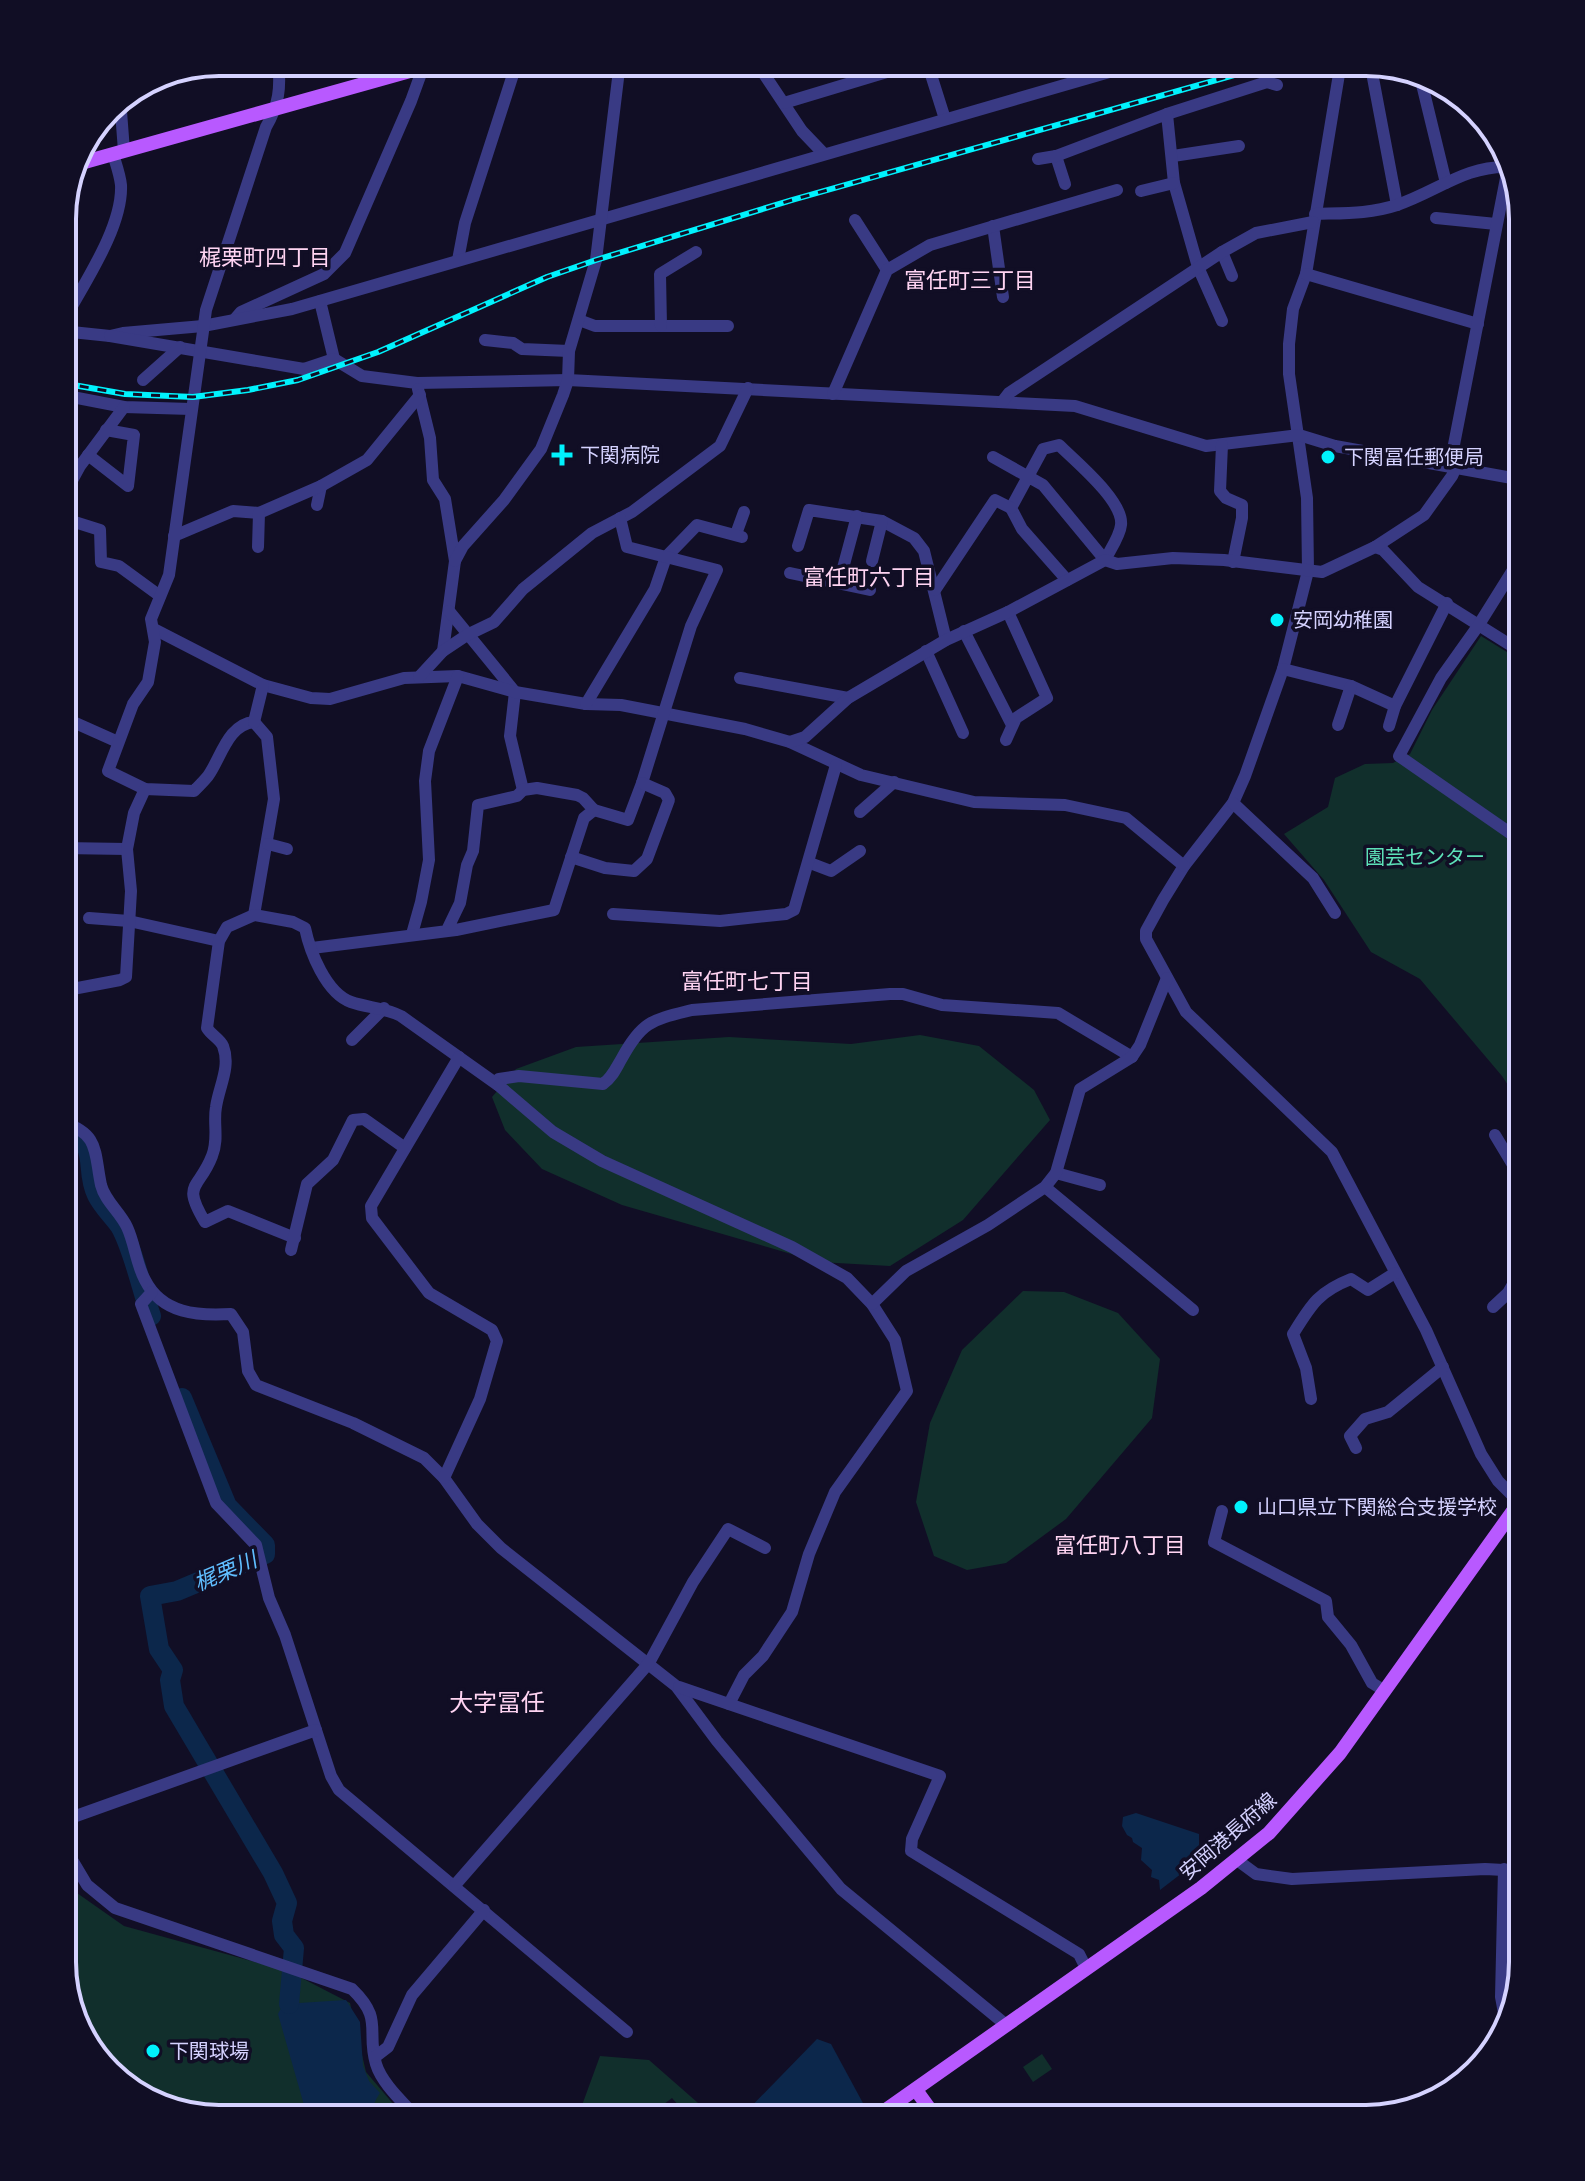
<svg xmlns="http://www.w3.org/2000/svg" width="1585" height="2181" font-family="Figtree,'Noto Sans JP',sans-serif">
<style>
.green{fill:#112f2c}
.water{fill:#0c274b}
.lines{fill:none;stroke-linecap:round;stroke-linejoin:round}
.river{stroke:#0c274b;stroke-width:20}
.minor{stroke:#393a84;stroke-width:12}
.major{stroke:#b859ff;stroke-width:14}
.rail-casing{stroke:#00f2fd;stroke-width:6}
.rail{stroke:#110e25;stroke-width:3;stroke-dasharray:9;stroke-linecap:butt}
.poi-dot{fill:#00f2fd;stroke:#110e25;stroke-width:3}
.labels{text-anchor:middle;stroke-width:7;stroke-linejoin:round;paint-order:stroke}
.poi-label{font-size:20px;fill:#d5d2ff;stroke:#110e25;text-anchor:start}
.park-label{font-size:20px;fill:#5de1b8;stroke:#110e25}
.street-label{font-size:20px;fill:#d5d2ff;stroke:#110e25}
.neighbourhood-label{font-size:22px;fill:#ffd4f2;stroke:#110e25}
.water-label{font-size:22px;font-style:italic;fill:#60beff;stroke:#110e25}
.quarter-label{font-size:24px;fill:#ffd4f2;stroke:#110e25}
.rim{fill:none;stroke:#d5d2ff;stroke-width:4}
</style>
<rect width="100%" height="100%" fill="#110e25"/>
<g class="green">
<path d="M1481 636 1523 662V1108L1502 1076 1420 979 1371 952 1324 880 1284 834 1328 807 1335 778 1365 764 1393 763 1410 754 1432 710Z"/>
<path d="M920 1035 979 1046 1034 1090 1050 1120 963 1220 890 1266 819 1262 622 1205 542 1169 505 1130 492 1097 516 1069 576 1047 729 1037 851 1044Z"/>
<path d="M1023 1291 1064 1292 1118 1313 1160 1359 1152 1418 1066 1519 1006 1563 967 1570 934 1556 916 1502 930 1423 962 1350Z"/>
<path d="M67 1886 124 1926 288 1971 350 2003 366 2072 406 2119H209L140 2098 83 2041 62 1962V1887Z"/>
<path d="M1042 2054 1052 2069 1033 2082 1023 2067Z"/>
<path d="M600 2056 649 2060 714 2117 691 2119 672 2098 644 2119H608L602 2113 587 2119H577Z"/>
</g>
<g class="water">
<path d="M1136 1813 1199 1834V1860L1160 1890 1159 1880 1151 1877 1152 1870 1141 1860 1142 1848 1133 1842 1132 1838 1127 1835 1122 1826 1123 1817Z"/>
<path d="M346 2000 360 2022 363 2066 369 2081 380 2093C374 2102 371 2108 377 2119H355V2115L345 2108 328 2119H308L278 2014 283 2004Z"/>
<path d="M817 2039 831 2044 864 2105 844 2119H739Z"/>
</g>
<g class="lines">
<g class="river">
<path d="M62 1128C103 1144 83 1167 97 1195 103 1207 113 1216 120 1226 133 1248 142 1291 151 1316"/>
<path d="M182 1398 227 1506 265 1545V1554L177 1591 150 1596 159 1649 173 1670 170 1680 174 1706 273 1873 287 1903 282 1921 284 1935 294 1948 289 2004"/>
</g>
<g class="minor">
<path d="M756 62 802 131 824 154"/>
<path d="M927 62 945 119"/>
<path d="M1341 62 1306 274 1293 309 1289 344V374L1307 498 1308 571 1283 669 1245 776 1233 803 1184 866 1163 900 1146 931V939L1186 1012 1332 1152 1426 1330 1481 1454 1498 1481 1523 1506"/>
<path d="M1420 76 1446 183"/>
<path d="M1373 78 1397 205"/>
<path d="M120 98 124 151"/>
<path d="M784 103 920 62"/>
<path d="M1167 114 1267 82 1277 85"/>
<path d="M1056 156 1065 184"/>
<path d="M1173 156 1239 146"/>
<path d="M1038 159 1056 156 1167 114 1174 183 1198 267 1222 321"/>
<path d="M1141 191 1174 183"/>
<path d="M1315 214C1343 213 1370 214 1397 205 1436 192 1466 165 1509 167"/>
<path d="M1436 218 1496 224"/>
<path d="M855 220 887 270"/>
<path d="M993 226 1003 297"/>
<path d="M1222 252 1232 276"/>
<path d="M458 260 465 223 517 62"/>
<path d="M1306 274 1478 324"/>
<path d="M320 301 334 359"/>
<path d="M235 319 241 312 324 274 345 253 411 101 423 68"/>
<path d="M579 320 595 326H728"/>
<path d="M62 324C82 286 123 228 121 185 120 175 116 164 113 154"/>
<path d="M661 326 660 274 696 252"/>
<path d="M62 331 110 336 123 333 203 326 292 309 1144 62"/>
<path d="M110 336 304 369 334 359 362 376 417 383 568 380 1075 406 1206 446 1299 435 1335 446 1523 480"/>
<path d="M485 340 513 343 522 349 569 351"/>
<path d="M143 380 180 347"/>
<path d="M418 389 430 438 433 480 445 499 455 561 443 651"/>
<path d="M833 394 887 270 930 245 1117 190"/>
<path d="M62 395 124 407 191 409"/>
<path d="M1002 402 1009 393 1222 252 1256 233 1313 222"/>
<path d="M1222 445 1220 491 1226 498 1242 505V518L1233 562"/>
<path d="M88 455 128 486 134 435 106 430"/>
<path d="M993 457 1043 485 1105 560C1110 550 1120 536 1121 525 1124 501 1075 461 1059 445L1043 449 1011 508 1022 529 1067 580"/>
<path d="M1450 465 1508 168"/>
<path d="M62 499 80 466 124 407"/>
<path d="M317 505 321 486"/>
<path d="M62 518 100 530 101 562 119 566 160 596"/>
<path d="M736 534 744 512"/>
<path d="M174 536 233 511 259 513 321 486 367 460 420 395"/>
<path d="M798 546 809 510 882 521 914 538 924 551 946 640"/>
<path d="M258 547 259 513"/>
<path d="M1375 547 1383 550 1418 587 1523 653"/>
<path d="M455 561 463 546 504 500 541 449 563 395 568 380 569 351 596 260 620 62"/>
<path d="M872 561 882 521"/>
<path d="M790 573 870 590"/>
<path d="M839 583 857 516"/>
<path d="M935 590 995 500 1011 508"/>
<path d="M449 611 515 692 510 736 523 790"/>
<path d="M154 629 263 685 311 698 330 699 404 678 458 676 515 692 586 704 621 705 745 729 790 742 861 775 974 802 1065 805 1126 818 1184 866"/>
<path d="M964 631 1012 725"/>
<path d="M926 651 963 733"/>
<path d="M1283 669 1351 686 1395 706"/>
<path d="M419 677 443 651 467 635 494 622 523 589 592 533 632 512 720 446 748 388"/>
<path d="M740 678 848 698"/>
<path d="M586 704 655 589 666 557 697 525 742 537"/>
<path d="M62 717 118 742"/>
<path d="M254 722C228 724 221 758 208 776 204 781 199 786 194 791L145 789 108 771 133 704 148 682 155 642 151 619 169 575 206 310 266 127C279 105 281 87 278 62"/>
<path d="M254 722 267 737 274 799 254 915"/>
<path d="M254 722 263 685"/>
<path d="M1338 725 1351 686"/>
<path d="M1389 726 1395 706 1447 603"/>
<path d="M1006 740 1016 718 1047 698 1008 612"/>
<path d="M790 742 805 737 848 698 946 640 1008 612 1105 560 1117 564 1173 558 1224 560 1322 572 1375 547 1424 515 1452 476 1456 467"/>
<path d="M1233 803 1313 878 1335 913"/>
<path d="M594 810 628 820 642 783 691 626 717 570 627 547 620 518"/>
<path d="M860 812 894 782"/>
<path d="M1523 842 1399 756 1441 678 1478 626 1523 554"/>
<path d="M268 844 287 849"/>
<path d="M62 848 127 849"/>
<path d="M571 857 605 868 634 871 647 859 669 800 665 793 642 783"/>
<path d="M810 863 831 871 860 851"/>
<path d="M613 914 720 921 786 914 794 910 836 765"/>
<path d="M89 918 129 921 219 941"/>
<path d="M412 934 421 902 429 860 425 781 429 751 458 676"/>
<path d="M312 948 456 930 554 910 584 818 594 810 583 798 577 795 537 788 523 790 517 796 478 805 473 851 467 865 460 903 447 930"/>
<path d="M62 991 120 980 126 977 131 891 127 849 134 813 145 789"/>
<path d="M352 1040 384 1008"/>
<path d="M498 1085 499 1079 519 1076 603 1084C612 1078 616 1068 622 1058 642 1021 652 1020 692 1010L890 994H903L942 1005 1058 1013 1132 1057"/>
<path d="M62 1122C100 1134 94 1152 101 1185 105 1201 120 1212 127 1227 135 1244 136 1264 145 1280 162 1314 198 1316 231 1314L243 1332 248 1371 256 1385 353 1423 424 1458 444 1478 477 1524 501 1548 676 1686 717 1741 841 1889 1005 2024"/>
<path d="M1495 1135 1516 1170 1523 1174"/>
<path d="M1056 1173 1100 1185"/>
<path d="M1045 1187 1193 1310"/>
<path d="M295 1238 228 1211 205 1222C181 1182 199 1190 212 1156 219 1139 213 1123 216 1107 219 1086 231 1067 223 1046 220 1039 211 1035 207 1028L219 941 227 927 254 915 293 922 305 928C310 952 326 993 351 1002 368 1008 383 1007 401 1016L498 1085 553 1132 602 1161 792 1247 847 1278 872 1304 895 1340 907 1391 835 1492 809 1554 792 1612 763 1656 744 1675 729 1704"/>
<path d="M291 1250 307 1184 333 1160 353 1120 364 1119 405 1148"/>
<path d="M1523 1255V1254"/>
<path d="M152 1292 141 1304 216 1503 256 1545 269 1598 285 1635 331 1776 339 1790 627 2032"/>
<path d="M872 1304 906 1271 988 1225 1045 1187 1056 1173 1080 1089 1132 1057 1140 1045 1167 978"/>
<path d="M1493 1307 1508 1293 1523 1267"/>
<path d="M1311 1399 1306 1368 1293 1334C1311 1305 1318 1292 1351 1279L1368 1290 1395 1273"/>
<path d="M1356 1448 1350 1436 1365 1419 1388 1412 1443 1367"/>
<path d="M444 1478 480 1399 497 1341 492 1330 429 1293 372 1218 371 1206 459 1057"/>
<path d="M1222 1511 1214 1542 1326 1601 1328 1617 1351 1645 1372 1683 1385 1691"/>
<path d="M679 1687 940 1776 912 1839 911 1851 1079 1954 1086 1968"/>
<path d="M62 1821 316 1730"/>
<path d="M62 1843 87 1885 115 1908 352 1989C384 2020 366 2030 376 2064 382 2084 404 2103 418 2119"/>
<path d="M1237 1860 1256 1874 1292 1879 1485 1869 1523 1871"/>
<path d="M1504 1869 1501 1997 1506 2024"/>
<path d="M455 1885 649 1663 693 1582 728 1529 765 1548"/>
<path d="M375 2057 388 2047 412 1995 484 1910"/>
</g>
<g class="major">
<path d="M74 165 442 62"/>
<path d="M916 2090 937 2119"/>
<path d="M873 2119 1201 1888 1269 1833 1340 1753 1523 1497"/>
</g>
<defs>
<path id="rail" d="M62 383 125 394 193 397 248 390 298 380 378 352 547 277 596 260 792 200 1280 62"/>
</defs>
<use href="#rail" class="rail-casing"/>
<use href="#rail" class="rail"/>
</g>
<g class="poi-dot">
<path d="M558 443h8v8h8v8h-8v8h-8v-8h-8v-8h8z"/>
<circle cx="1328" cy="457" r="8"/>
<circle cx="1277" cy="620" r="8"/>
<circle cx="1241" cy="1507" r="8"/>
<circle cx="153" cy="2051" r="8"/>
</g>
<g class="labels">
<g class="poi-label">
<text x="580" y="462">下関病院</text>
<text x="1344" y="464">下関冨任郵便局</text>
<text x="1293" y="627">安岡幼稚園</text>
<text x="1257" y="1514">山口県立下関総合支援学校</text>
<text x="169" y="2058">下関球場</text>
</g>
<g class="park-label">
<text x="1425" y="864">園芸センター</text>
</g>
<g class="street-label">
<text transform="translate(1228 1836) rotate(-41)" y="7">安岡港長府線</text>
</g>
<g class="neighbourhood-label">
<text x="265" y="265">梶栗町四丁目</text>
<text x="970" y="288">富任町三丁目</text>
<text x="869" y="585">富任町六丁目</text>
<text x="747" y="989">富任町七丁目</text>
<text x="1120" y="1553">富任町八丁目</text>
</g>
<g class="water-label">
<text transform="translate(225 1571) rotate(-23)" y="8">梶栗川</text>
</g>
<g class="quarter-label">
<text x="497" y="1711">大字冨任</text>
</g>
</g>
<path d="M0 0H1585V2181H0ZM219 76H1366A143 143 0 0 1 1509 219V1962A143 143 0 0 1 1366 2105H219A143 143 0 0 1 76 1962V219A143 143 0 0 1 219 76Z" fill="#110e25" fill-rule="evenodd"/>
<path class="rim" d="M219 76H1366A143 143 0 0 1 1509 219V1962A143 143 0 0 1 1366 2105H219A143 143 0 0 1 76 1962V219A143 143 0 0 1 219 76Z"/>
</svg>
